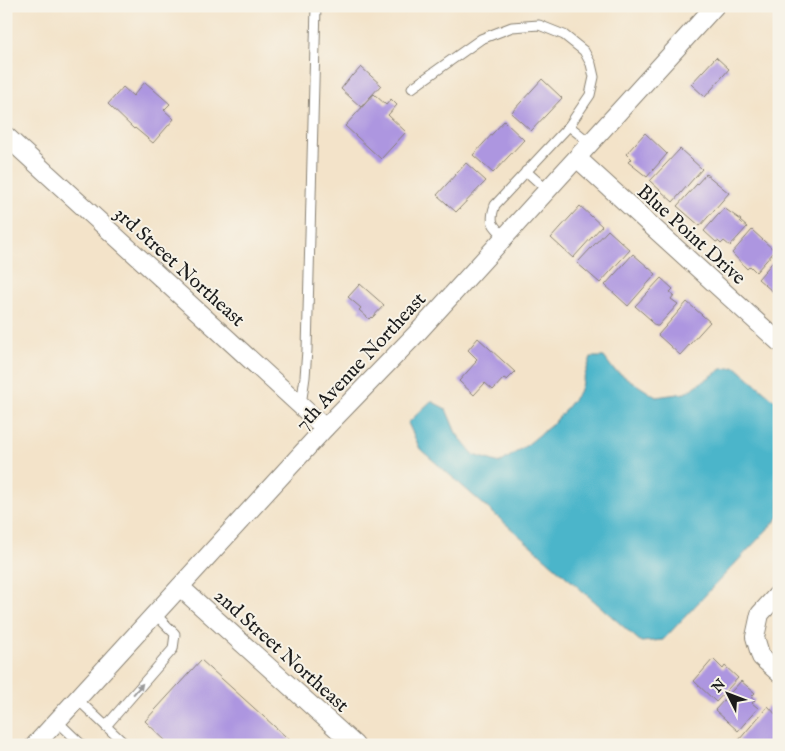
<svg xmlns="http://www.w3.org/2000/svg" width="785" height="751" font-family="'IM FELL English',serif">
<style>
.water{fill:#4cb5ca;stroke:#346873}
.building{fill:#ad96e0}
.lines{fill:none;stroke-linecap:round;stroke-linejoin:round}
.service-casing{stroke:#888072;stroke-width:11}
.minor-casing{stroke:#888072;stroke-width:20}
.service{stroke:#fff;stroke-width:9}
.minor{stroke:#fff;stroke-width:18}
.oneway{fill:#999}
.labels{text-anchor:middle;stroke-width:4;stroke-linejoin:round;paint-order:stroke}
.street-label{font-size:20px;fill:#1c1c1c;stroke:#f7f3e8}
</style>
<rect width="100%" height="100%" fill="#f7f3e8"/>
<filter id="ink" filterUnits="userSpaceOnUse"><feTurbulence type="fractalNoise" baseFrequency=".02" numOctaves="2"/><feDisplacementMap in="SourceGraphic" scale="10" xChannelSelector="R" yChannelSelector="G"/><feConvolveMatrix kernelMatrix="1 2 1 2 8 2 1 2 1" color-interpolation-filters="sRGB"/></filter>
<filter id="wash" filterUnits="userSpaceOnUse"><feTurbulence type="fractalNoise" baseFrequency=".0096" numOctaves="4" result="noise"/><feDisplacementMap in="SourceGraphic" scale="20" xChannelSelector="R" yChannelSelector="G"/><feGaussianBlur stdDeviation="1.12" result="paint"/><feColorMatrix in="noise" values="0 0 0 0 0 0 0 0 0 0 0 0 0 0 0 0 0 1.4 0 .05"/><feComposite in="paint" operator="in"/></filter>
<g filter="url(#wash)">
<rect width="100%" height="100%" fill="#f3e3c9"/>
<path class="water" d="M591 357H604L613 369 656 397 685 393 722 369 736 367 779 404V517L663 640 641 642 420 449 408 423 431 401 446 409 456 433 474 455 500 463 527 445 555 422 579 392Z"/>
<g id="blocks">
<g class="building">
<path d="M716 57 729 69 705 97 691 84Z"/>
<path d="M361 67 381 85 361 107 341 89 352 75 353 76Z"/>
<path d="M542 79 562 98 531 131 511 113Z"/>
<path d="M145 82 170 104 164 110 174 119 153 143 135 128 134 129 108 104 123 87 133 96Z"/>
<path d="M374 94 386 105 391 99 397 105 388 115 406 132 381 159 345 126Z"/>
<path d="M504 121 524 140 493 173 473 155Z"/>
<path d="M645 133 667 154 647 177 628 162 631 159 626 154Z"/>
<path d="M680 149 702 169 673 202 650 181Z"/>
<path d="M466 163 486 181 456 212 437 195Z"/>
<path d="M706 174 729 193 700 226 677 206Z"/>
<path d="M580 206 602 226 573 258 551 238Z"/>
<path d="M724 208 741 220 740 221 747 227 730 246 724 241 721 244 718 241 716 242 704 231Z"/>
<path d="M608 230 630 250 600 283 577 263Z"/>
<path d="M752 230 775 251 756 272 750 266 747 269 732 253Z"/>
<path d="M633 254 656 274 628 306 605 285Z"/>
<path d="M779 255V297L758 279Z"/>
<path d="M661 278 673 289 670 292 674 295 671 299 678 304 658 326H656L650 321 651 320 635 306Z"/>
<path d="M360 284 384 305 372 318 371 317 369 319 359 310 361 308 348 297Z"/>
<path d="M687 302 710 322 680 355 658 335Z"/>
<path d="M478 338 515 372 507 380 504 378 493 390 485 383 474 395 459 381 476 362 475 361 477 359 468 350Z"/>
<path d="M713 659 723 669 725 666 738 678 716 702 694 681Z"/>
<path d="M201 660 295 745H170L145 721Z"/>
<path d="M741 681 755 693 751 697 755 700 752 703 758 708 738 731 715 710Z"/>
<path d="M768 706 779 718V739L773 745H744L739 740Z"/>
</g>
</g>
</g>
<g filter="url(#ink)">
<use href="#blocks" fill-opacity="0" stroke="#888072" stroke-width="1"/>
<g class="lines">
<defs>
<g id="service">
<path d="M412 88 481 39 512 27 539 25 564 35 584 51 591 64 594 77 590 95 569 126 495 205C489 222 492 225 505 237"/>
<path d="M569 126 590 143"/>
<path d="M526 171 547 190"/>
<path d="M301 405 305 377 307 350 316 6"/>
<path d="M77 699 126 745"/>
<path d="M57 721 82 745"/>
<path d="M106 726 173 649 175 634 155 614"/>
</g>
<g id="minor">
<path d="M6 136 325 428"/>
<path d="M577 158 779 342"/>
<path d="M180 587 355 745"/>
<path d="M779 593 760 614 755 637 761 657 779 673"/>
<path d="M35 745 325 428 419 331 715 6"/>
</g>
</defs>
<use href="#service" class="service-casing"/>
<use href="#minor" class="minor-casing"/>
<use href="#service" class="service"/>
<use href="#minor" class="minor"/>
</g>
<defs><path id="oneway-solid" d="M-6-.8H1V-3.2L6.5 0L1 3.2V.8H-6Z" transform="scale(1.25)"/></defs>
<use class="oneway" href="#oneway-solid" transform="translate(138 689) rotate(-49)"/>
</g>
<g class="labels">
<g class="street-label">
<text transform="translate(692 234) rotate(42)" y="7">Blue Point Drive</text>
<text transform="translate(180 266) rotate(42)" y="7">3rd Street Northeast</text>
<text transform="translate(360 361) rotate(-47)" y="7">7th Avenue Northeast</text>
<text transform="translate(282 650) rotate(42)" y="7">2nd Street Northeast</text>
</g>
</g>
<rect width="785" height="751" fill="none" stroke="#f7f3e8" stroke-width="25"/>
<g transform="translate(728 694) rotate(312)" stroke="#f7f3e8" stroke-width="4" paint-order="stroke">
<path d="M0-4L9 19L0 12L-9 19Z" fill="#1c1c1c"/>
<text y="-8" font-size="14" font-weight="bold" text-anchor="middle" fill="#1c1c1c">N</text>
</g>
</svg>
